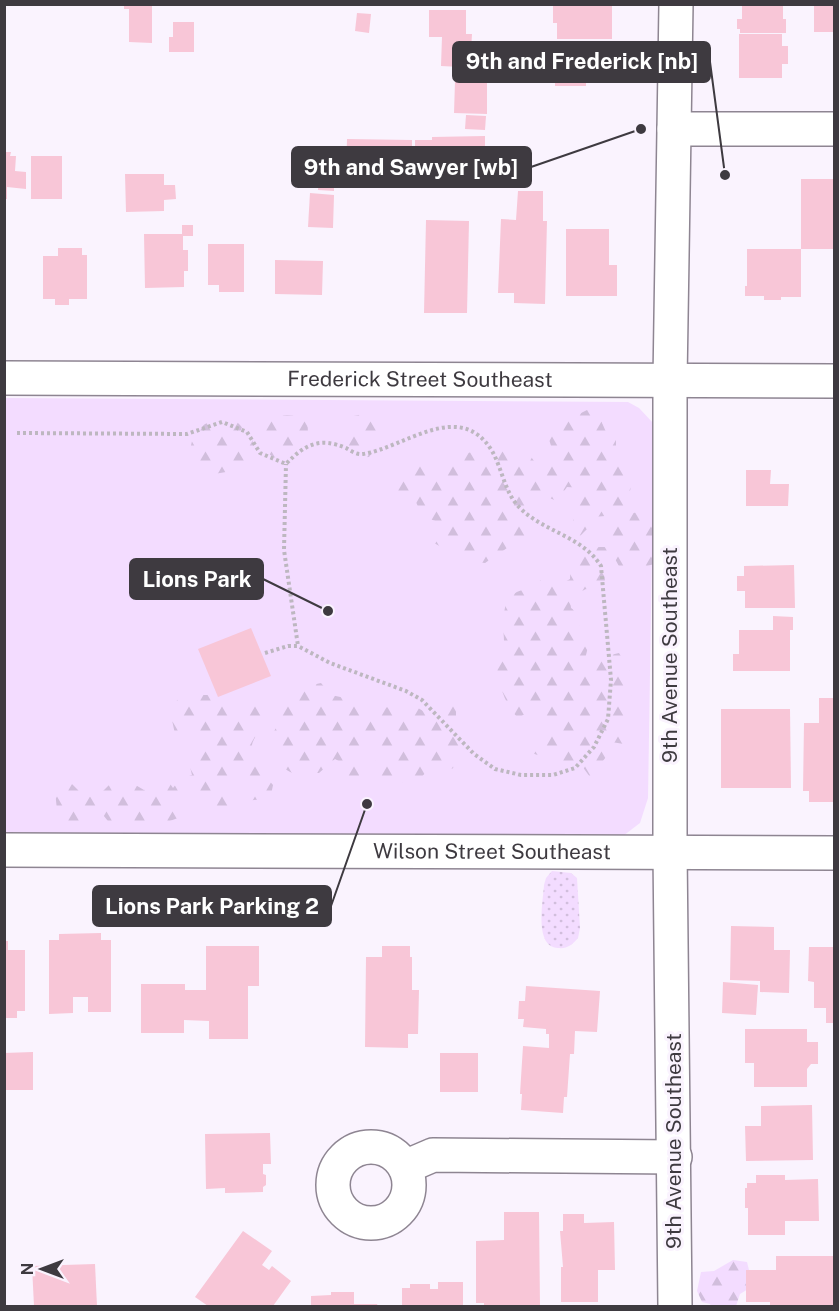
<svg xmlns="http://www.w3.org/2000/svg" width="839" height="1311" font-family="'Public Sans',sans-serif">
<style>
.green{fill:#f3dcff}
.forest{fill:url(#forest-firs)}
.garden{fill:url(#garden-dots)}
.building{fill:#f8c6d7}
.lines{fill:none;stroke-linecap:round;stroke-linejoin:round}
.minor-casing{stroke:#8e8592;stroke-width:36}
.path{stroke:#bdb7c0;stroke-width:4;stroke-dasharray:3 3;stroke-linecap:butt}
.minor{stroke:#fff;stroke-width:33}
.labels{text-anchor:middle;stroke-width:6;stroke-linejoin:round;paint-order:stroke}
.street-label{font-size:21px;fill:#3e3a40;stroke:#faf3fe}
.leader{fill:none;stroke:#3e3a40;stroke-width:2}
.callout-dot{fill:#3e3a40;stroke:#faf3fe;stroke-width:2}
.callout{fill:#3e3a40;stroke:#3e3a40;stroke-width:2}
.callout-label{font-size:22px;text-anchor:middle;font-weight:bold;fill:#fff}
</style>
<defs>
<pattern id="forest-firs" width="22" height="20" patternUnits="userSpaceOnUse" patternTransform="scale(1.5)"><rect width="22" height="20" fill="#f3dcff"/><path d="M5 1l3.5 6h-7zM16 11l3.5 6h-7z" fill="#d1bedc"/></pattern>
<pattern id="garden-dots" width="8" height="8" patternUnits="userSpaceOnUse" patternTransform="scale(1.5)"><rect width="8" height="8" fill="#f3dcff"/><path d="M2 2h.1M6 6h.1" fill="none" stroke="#d1bedc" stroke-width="1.8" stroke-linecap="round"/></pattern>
</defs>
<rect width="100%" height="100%" fill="#faf3fe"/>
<path class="green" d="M5 398 628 402 639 408 654 424 648 798 640 823 623 836 5 834Z"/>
<g class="forest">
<path d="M589 409H596L606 432 616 435V448L627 452 623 468 631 486 629 496 635 504 622 514C633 515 645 509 657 507V563L635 570H621L614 557 604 555 605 584 594 591 586 589 570 597 571 608 578 613 580 628 589 643 583 667 588 681 602 657 619 653 630 672 632 695 624 703 631 716 624 744 605 741 606 757 590 777 582 766 563 771 552 760 526 751 550 725 540 723 532 710 518 718C503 702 499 683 496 663 508 646 503 640 503 622 503 614 506 605 507 598 520 588 533 589 544 577L554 588 570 579C571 551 585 546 610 547L612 535 616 526 605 516 593 517 588 528 579 537C568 519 573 505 584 488L567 487 557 501 547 497C528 510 526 528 526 549L507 548 485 563 459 560 455 550 445 549 434 543 441 529 438 522 422 516 416 502V492L393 491 413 468 428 463 439 469 447 459 475 451 482 463 510 447 527 451 541 471 554 455 545 427 563 414 575 416Z"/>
<path d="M372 412 381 419 385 436 369 457 352 458C339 441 343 437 349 417Z"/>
<path d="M287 415 306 417C311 436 307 459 283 459 277 459 272 457 267 452 263 447 261 440 258 435L273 417Z"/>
<path d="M219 417 236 421 242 427 238 438H252L255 454 245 461 237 478 226 472 214 474 211 465 203 464 190 452C193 430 199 426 219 417Z"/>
<path d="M321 683 331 695 359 701 370 708 393 707 407 714 418 708 430 715 438 702 456 704V718L461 731 472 735 469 750 450 753 460 760 452 769 431 766 420 779 407 776 396 791 385 790 380 778V768L372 765 387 748 381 747 375 741 378 730 366 757 360 759 359 780H349L346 765 335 759 319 773H308L301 769 295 774C278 768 273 754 270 738L279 723 278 715C290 692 295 688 321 683Z"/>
<path d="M193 695H213L225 706 255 705 267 723C240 749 252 760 273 785L271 795 263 799 246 801 245 787 251 783 241 773 226 779 232 803 224 809 211 815 206 798 193 796 191 782 177 792 181 804 178 818 167 822 160 818 143 825 133 820 125 824 111 825 100 811 81 820 80 828 70 827 63 813 57 810 55 791 71 783 85 797 98 796 111 783 127 780 144 790 151 782 164 775 173 788 180 779 192 775C189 761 185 756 196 745L194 736 175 734 172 720 177 700Z"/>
<path d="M733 1260 747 1262 753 1286 740 1294 736 1306H711L710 1304 702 1302 697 1291 701 1272 714 1271Z"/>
</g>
<path class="garden" d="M552 871 571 873 577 878 580 928 578 938C572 945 567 949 558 948 534 947 543 902 544 885L546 878Z"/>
<g class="building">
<path d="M124 4 152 5V43L129 42V9H124Z"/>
<path d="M553 4H612V39H557V23H553Z"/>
<path d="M742 4H783V19H786V33H740V29H737V19H742Z"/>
<rect x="814" y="4" width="20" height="28"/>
<path d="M429 10H466V34H472L471 51 474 52V62H461V67L441 66 442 37H429Z"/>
<path d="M357 13 371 14 369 33 355 31Z"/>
<path d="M173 22H194V52H169V37H173Z"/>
<path d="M739 34H782V46H788V64H782V78H739Z"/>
<rect x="555" y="65" width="31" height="21"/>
<path d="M455 82 487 83V114L454 113Z"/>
<path d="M466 115 486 116 485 130 465 129Z"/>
<path d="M485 136V176H461V172H432V169H415V140H432V137Z"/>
<path d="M347 139 412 140V178L346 176Z"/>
<path d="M4 152H11L10 156H16L15 171 26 172V189L7 187V199H4Z"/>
<rect x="31" y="156" width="31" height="43"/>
<path d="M125 174H164V185H175L176 199 164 200V211L126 212Z"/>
<path d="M319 175H334V191L318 190Z"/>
<rect x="801" y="179" width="33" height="70"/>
<path d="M518 191H543V221H547L545 304 514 303V293H498L501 219 516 220Z"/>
<path d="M310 193 334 195 333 228 308 227Z"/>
<path d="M426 220 469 221 467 313H424Z"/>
<path d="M182 225H193V236H183V250H188V271H184V287L145 288 144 234H182Z"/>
<path d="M566 229H609V265H617V296H566Z"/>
<path d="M208 244H244V292H219V285H208Z"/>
<path d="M58 248H82V255H87V299H69V305H55V299H43V256H58Z"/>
<path d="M747 249H801V297H781V300H764V296H745V286H747Z"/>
<path d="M275 260 323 261 322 295 275 294Z"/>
<path d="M746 470H771L770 484H789L788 506H746Z"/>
<path d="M794 565 795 608H745V591H737V576H744V566Z"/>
<path d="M773 616 793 617V630H790V671H733V654H739V630H773Z"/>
<path d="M251 628 271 676 218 697 198 649Z"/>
<path d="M819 698H834V802H809V791H803L804 723H819Z"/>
<path d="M721 709H790L791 788H721Z"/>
<path d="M731 926 774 927V950H790L789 993 760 992V981L730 980Z"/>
<path d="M101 933V940H111V1012H88V997H73V1013L49 1014V940H59V934Z"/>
<path d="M4 941H8V950H25V1011H17V1018H4Z"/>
<path d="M206 946H259V986H248V1039H209V1021L184 1020V1033H141V984H185V990H206Z"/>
<path d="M382 946H410V957H412V990H419L418 1034H408V1048L365 1047 366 957H382Z"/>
<path d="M809 947H834V1023H826V1008H814V982L808 981Z"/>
<path d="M723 982 758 985 756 1015 722 1013Z"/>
<path d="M526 986 600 991 597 1032 575 1031 574 1054H570L567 1097H564L563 1113 521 1110 522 1094H520L523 1046 549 1048V1034H546V1029L523 1027 524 1019H518L519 1001H525Z"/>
<path d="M745 1029H807V1042H818V1064H811L807 1069V1087H754V1063H745Z"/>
<path d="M33 1052V1090H4V1053Z"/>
<rect x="440" y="1053" width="38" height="39"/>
<path d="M812 1105 813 1160 746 1161 745 1126H761V1106Z"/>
<path d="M270 1133 271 1164H263V1174L266 1175V1185L263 1187V1192L225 1193V1188L206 1189 205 1134Z"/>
<path d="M756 1175H785V1180L818 1179 819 1221H785V1235H748V1208H745V1188H747V1183H756Z"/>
<path d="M504 1212H539L540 1306H484V1303H476V1241L504 1240Z"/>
<path d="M563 1214H584V1223L614 1222 615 1270H598V1302H561V1267H563L560 1231H563Z"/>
<path d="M243 1231 272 1251 262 1265 269 1270 272 1266 291 1281 273 1306H208L195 1297Z"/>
<path d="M776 1256H834V1305L770 1306V1302H746V1270H776Z"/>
<path d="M95 1264 97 1306H34L32 1266Z"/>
<path d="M438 1282H463V1306H402V1288H410V1284H430V1289H438Z"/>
<path d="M331 1292H354V1304H377L378 1306H311V1296L331 1295Z"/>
</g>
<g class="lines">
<defs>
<g id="minor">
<path d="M674 129H834"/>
<path id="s1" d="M4 378 834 381"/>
<path id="s2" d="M4 850 834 853"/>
<circle cx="371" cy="1185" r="38"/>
<path d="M405 1167 433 1155 675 1157"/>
<path d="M675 1306 670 851V381L676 4"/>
</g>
</defs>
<use href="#minor" class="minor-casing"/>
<g class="path">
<path d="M17 433 187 434 222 422 247 432 260 453 286 464C305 444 320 437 346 448 351 451 357 455 363 454 404 448 460 398 492 451 502 468 505 494 520 508 544 532 582 536 601 566L611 680 608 719 594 747 575 768 553 775H521L495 769 474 754 422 700 406 691 330 663 298 646"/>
<path d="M265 653 288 646H298L284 550 286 464"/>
</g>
<use href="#minor" class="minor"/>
</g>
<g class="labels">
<g class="street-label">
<text dy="7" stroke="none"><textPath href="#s1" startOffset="416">Frederick Street Southeast</textPath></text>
<text transform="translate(670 655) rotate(-90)" y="7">9th Avenue Southeast</text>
<text dy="7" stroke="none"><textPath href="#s2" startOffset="488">Wilson Street Southeast</textPath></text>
<text transform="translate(674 1141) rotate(-90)" y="7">9th Avenue Southeast</text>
</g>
</g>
<path class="leader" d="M725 175L710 62M641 129L531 167M328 611L263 579M367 804L331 906"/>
<g class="callout-dot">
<circle cx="725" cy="175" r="6"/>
<circle cx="641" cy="129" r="6"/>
<circle cx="328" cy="611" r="6"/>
<circle cx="367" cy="804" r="6"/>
</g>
<g class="callout">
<rect x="453" y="42" width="257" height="40" rx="6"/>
<rect x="292" y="147" width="239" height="40" rx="6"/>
<rect x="130" y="559" width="133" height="40" rx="6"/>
<rect x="93" y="886" width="238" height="40" rx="6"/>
</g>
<g class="callout-label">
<text x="582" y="69">9th and Frederick [nb]</text>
<text x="411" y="175">9th and Sawyer [wb]</text>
<text x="197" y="587">Lions Park</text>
<text x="212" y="914">Lions Park Parking 2</text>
</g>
<rect width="839" height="1311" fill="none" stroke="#3e3a40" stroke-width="12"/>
<g transform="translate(42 1269) rotate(270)" stroke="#faf3fe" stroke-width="4.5" paint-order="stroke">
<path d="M0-4.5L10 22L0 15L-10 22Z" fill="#3e3a40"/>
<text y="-9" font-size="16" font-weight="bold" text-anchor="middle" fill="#3e3a40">N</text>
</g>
</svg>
